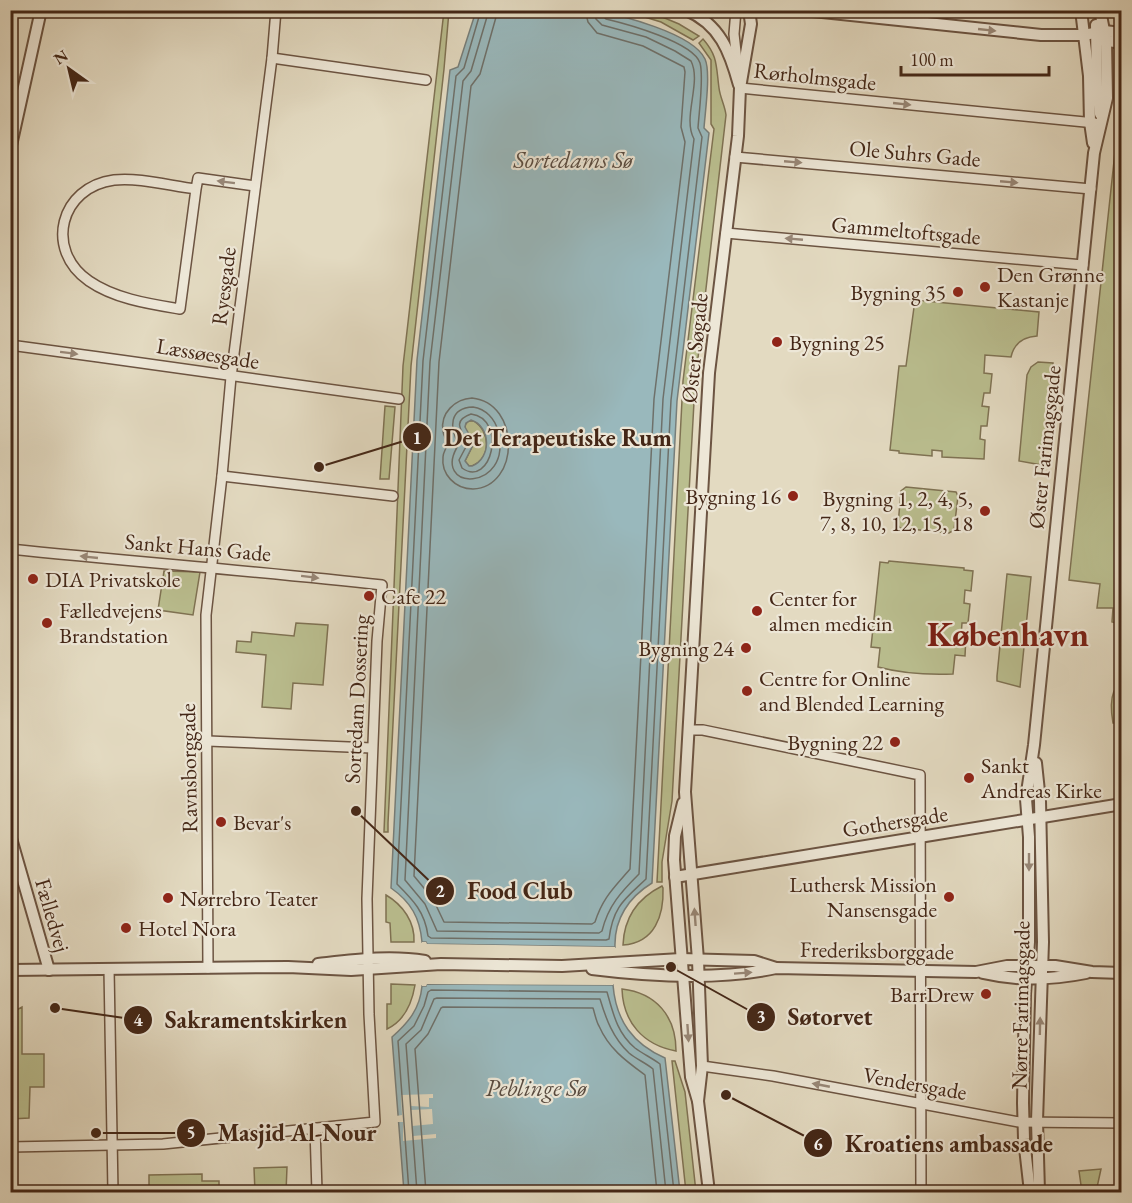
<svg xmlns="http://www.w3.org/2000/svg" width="1132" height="1203" font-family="'EB Garamond',serif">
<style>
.green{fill:#babe8f;stroke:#7f7253;stroke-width:1.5}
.water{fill:#99b8bc;stroke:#777e7a;stroke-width:1.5;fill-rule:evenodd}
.pier{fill:#e3dac1}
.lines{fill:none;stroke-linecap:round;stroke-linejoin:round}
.shore{stroke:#6e706a;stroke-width:1.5}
.minor-casing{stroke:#6c5442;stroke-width:12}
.tertiary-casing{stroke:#6c5442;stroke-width:14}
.minor{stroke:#ede7d7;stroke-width:9}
.tertiary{stroke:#ede7d7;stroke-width:10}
.oneway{fill:#988777}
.poi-dot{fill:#8f2418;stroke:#ede7d7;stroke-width:2}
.labels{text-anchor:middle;stroke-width:4.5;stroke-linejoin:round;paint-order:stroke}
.street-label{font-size:22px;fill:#442717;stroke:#ede7d7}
.poi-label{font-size:22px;fill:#442717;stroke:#ede7d7;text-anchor:start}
.water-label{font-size:24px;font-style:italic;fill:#594b40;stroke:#ede7d7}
.town-label{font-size:34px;font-weight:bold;fill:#7a1f14;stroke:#ede7d7}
.leader{fill:none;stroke:#442717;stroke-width:2}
.callout-dot{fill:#442717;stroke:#ede7d7;stroke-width:2}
.mark-label{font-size:18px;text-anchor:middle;font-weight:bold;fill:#fff}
.callout-label{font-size:24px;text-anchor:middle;font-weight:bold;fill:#442717;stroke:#ede7d7;stroke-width:4.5;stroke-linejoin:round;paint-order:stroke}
</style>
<rect width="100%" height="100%" fill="#e3dac1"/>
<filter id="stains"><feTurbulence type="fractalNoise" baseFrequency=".00333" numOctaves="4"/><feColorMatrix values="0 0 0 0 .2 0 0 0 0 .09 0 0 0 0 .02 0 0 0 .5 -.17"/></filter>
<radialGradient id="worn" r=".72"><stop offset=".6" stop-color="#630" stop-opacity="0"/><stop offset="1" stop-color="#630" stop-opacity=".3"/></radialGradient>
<g class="green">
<path d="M444 11H449L444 69 411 366 388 823V832H384L403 366Z"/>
<path d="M625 11H648L679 24 699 36 693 40 661 22Z"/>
<path d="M703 39C718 56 716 66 719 88 720 97 725 106 726 115L695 384 672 801 662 862V882H657L683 381 714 129 711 124V60L699 43Z"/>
<path d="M1121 96 1122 624H1121L1112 622 1113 608H1097L1100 584 1069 580Z"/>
<path d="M915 300 1039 312 1037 336C1023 337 1014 343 1011 357L985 355 984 373 992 374 990 393H984L982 406 989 407 987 426H981L980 439 985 440 984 459 942 457V451L932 450V456L899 453V451L890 450 899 366H906Z"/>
<path d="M1038 362 1053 363 1042 465 1019 461 1027 375 1031 367Z"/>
<path d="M385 406 395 407 389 479H380Z"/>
<path d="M468 421H474C490 431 492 458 472 466H469L465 461 474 443 465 429V425Z"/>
<path d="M906 487 956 492 958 496 954 530 949 533 900 528 898 525 901 491Z"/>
<path d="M889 561 964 568V570L973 571 971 591 965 590 964 603 970 604 968 623H962L961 636H966L965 656 955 655 953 674C927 675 904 674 878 667L880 648 871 647 880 562 888 563Z"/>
<path d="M164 571 200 572 193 615 158 610Z"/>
<path d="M1007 574 1031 577 1020 687 997 681V676Z"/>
<path d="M296 623 328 625 323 685 293 683 291 709 262 707 266 655 236 652 237 641 251 642 252 632 294 636Z"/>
<path d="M1121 640V726L1116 727V723H1113C1111 712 1110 701 1114 691L1117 690Z"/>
<path d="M662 886 663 888C664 915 655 943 623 945 624 918 638 898 662 886Z"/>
<path d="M386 895C403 905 415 922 414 942H391L390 923 386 922Z"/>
<path d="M391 984 415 985C412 1003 404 1021 387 1029V1004H391Z"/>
<path d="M622 989C656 993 676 1016 676 1051 643 1045 623 1022 622 989Z"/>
<path d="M22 1007V1054H44V1087H30L29 1118 11 1119V1013Z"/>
<path d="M672 1061H675L685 1092 696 1192H686Z"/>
<path d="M287 1167 286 1192H255L254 1168Z"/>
<path d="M1101 1169 1096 1192H1082L1079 1171Z"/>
<path d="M202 1174V1181H219V1192H149V1175Z"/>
</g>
<g class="water">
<path d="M593 10C620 15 693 33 705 59 711 72 705 113 704 128L709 133 677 401 652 883C629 897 614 919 615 947L427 944 426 942H422C420 918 411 902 391 888L417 360 450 70 458 67 476 11ZM471 420C491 426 492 458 472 466H469L465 461 474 443 465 427 466 423Z"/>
<path d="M426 984 613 985C616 1021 633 1044 665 1058L680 1192H404L392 1037C408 1023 420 1009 422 986H426Z"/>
</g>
<g class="pier">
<path d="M422 942H426L427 944 615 947V950L427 947 422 945Z"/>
<path d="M426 981 505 982H613V985L427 984 426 986H422V983Z"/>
<path d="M433 1094V1098H429V1107L411 1106V1110L432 1109 433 1124 412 1126 413 1136 436 1134V1138L403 1141V1122H397L396 1116 402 1115 401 1095Z"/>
</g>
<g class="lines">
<g class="shore">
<path d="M481 10 464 68 456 76 423 361 397 884C413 900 425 912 428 936L431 938 606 940 609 939C613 906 625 899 646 879L671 400 702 137 698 128C699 112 704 77 700 63 693 42 627 24 606 19L602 15V10"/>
<path d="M489 10 471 71 463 81 430 362 405 880 425 904 437 931 599 933 602 931C608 906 621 892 639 874L663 399 694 139C682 117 702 83 691 61L675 51 646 37 602 25 596 19 594 10"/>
<path d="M498 10 480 74 471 86 439 362 414 876 433 899 444 922 592 924 595 922C603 897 614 888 630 869L654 399 685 142 681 127 685 72 684 67 643 46 597 33 588 22 585 10"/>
<path d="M472 398C521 403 520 487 473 489 455 489 441 474 443 457 443 452 447 448 447 444 447 440 443 435 443 431 440 413 455 399 472 398Z"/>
<path d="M473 407C486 409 495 419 498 431 514 493 428 492 459 444 449 428 449 408 473 407Z"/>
<path d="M471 414C508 419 491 489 462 468L459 460 468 443C462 431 451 421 471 414Z"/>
<path d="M409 1192 398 1041 414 1026 424 1006 428 992 431 990 607 992C613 1013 617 1033 635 1048 643 1054 652 1058 660 1064L674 1192"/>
<path d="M417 1192 406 1044 421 1030 434 999 437 998 600 999C606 1019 613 1038 629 1053 636 1059 646 1063 653 1069L666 1192"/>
<path d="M426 1192 415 1049 428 1034 441 1008 443 1007 593 1008C595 1014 596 1021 599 1026 609 1049 626 1061 645 1075L657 1192"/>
</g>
<defs>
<g id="minor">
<path d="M736 10 734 34 740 88 1095 123"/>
<path d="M272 58 426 80"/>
<path d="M735 157 1091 189"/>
<path d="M196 189 180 309C150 304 115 299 89 281 44 250 60 187 114 180 138 177 171 186 196 189L198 178 255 186"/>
<path d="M726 233 1083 265"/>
<path d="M10 345C140 362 270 382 399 399"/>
<path d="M222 476 393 496"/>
<path d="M10 549C134 562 258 571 382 585L377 641 367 899 369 1014 375 1122 163 1144 10 1147"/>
<path d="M690 730H703L920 775 921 1192"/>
<path d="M208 741 372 748"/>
<path d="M208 968 206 615 222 476 231 377 272 58 276 10"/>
<path d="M109 969 113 1192"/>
<path d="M702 1066 773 1076 1019 1122 1122 1123"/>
<path d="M315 1128 317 1192"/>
</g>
<g id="tertiary">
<path d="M686 10C720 24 730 52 739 85"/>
<path d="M803 10 1041 35H1084L1104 31 1122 33"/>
<path d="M1081 10 1089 76 1090 122 1093 143"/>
<path d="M1096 25 1097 87 1100 114"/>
<path d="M1101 40 1122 43"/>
<path d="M10 150 41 10"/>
<path d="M1036 763 1040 801 1043 942 1037 1121 1039 1192"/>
<path d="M683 803 675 836 674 860 691 1077 698 1101 709 1192"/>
<path d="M10 835 49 970"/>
<path d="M675 877 1122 804"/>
<path d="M318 964C354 960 390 955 425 961"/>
<path d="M592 969C648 976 721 980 776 968L976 972 1007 966H1055L1092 972 1122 973"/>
<path d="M10 970 288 967 351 970 441 964 562 966 681 959 754 961 776 968"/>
<path d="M983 973C1017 981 1051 980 1086 973"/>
<path d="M698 1101 702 1066 698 960 685 792 709 373 738 136 740 88 751 24 749 10"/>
<path d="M1030 1192 1024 1139 1023 1103 1025 994 1029 942V837L1026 799 1034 745 1094 153 1107 98 1106 41 1100 10"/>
</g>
</defs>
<use href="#minor" class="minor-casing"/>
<use href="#tertiary" class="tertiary-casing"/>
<use href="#minor" class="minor"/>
<use href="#tertiary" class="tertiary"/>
</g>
<defs><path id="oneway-solid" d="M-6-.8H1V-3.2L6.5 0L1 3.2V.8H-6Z" transform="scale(1.5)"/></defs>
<g class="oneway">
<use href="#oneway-solid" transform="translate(987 30) rotate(6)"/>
<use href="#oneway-solid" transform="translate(902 104) rotate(6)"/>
<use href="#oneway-solid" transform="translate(793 162) rotate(5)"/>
<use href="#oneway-solid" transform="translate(226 182) rotate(-173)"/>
<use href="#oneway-solid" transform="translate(1009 182) rotate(5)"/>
<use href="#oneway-solid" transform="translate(794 239) rotate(-175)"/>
<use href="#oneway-solid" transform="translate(69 353) rotate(7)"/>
<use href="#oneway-solid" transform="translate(89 557) rotate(-174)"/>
<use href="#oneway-solid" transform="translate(310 577) rotate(7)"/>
<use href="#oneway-solid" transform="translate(1029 862) rotate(90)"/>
<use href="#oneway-solid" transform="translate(695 917) rotate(-94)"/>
<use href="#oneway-solid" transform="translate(743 973) rotate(-4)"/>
<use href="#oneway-solid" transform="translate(1040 1026) rotate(-89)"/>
<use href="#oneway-solid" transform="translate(688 1033) rotate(86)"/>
<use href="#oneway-solid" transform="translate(821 1085) rotate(-169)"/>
</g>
<g class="poi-dot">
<circle cx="985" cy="287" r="6"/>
<circle cx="958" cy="292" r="6"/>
<circle cx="777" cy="342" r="6"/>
<circle cx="793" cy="496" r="6"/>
<circle cx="985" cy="511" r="6"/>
<circle cx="33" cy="579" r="6"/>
<circle cx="369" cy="596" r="6"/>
<circle cx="757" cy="611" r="6"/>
<circle cx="47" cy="623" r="6"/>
<circle cx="746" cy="648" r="6"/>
<circle cx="747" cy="691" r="6"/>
<circle cx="895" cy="742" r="6"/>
<circle cx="969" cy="778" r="6"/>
<circle cx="221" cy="822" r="6"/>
<circle cx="949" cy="897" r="6"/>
<circle cx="168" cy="898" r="6"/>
<circle cx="126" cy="928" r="6"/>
<circle cx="986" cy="994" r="6"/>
</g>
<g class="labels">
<g class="street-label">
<text transform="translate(815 76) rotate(6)" y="8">Rørholmsgade</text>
<text transform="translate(915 153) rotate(5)" y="8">Ole Suhrs Gade</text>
<text transform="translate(906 230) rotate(5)" y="8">Gammeltoftsgade</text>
<text transform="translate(223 286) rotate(-83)" y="8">Ryesgade</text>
<text transform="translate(694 348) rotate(-84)" y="8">Øster Søgade</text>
<text transform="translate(208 353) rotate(9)" y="8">Læssøesgade</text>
<text transform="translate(1044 447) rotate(-84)" y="8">Øster Farimagsgade</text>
<text transform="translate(198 547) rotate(5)" y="8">Sankt Hans Gade</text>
<text transform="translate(356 699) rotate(-87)" y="8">Sortedam Dossering</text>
<text transform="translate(188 768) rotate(-91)" y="8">Ravnsborggade</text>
<text transform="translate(895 821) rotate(-9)" y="8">Gothersgade</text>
<text transform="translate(53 915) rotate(74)" y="8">Fælledvej</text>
<text transform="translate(877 950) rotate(1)" y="8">Frederiksborggade</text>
<text transform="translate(1020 1005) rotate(-89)" y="8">Nørre Farimagsgade</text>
<text transform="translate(915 1083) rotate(10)" y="8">Vendersgade</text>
</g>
<g class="poi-label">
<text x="997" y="282">Den Grønne<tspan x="997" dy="25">Kastanje</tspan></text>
<text x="946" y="300" text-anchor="end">Bygning 35</text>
<text x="789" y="350">Bygning 25</text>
<text x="781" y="504" text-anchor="end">Bygning 16</text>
<text x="973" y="506" text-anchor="end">Bygning 1, 2, 4, 5,<tspan x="973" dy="25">7, 8, 10, 12, 15, 18</tspan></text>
<text x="45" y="587">DIA Privatskole</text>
<text x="381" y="604">Cafe 22</text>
<text x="769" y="606">Center for<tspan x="769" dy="25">almen medicin</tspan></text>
<text x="59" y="618">Fælledvejens<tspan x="59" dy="25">Brandstation</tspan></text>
<text x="734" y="656" text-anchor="end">Bygning 24</text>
<text x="759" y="686">Centre for Online<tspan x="759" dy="25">and Blended Learning</tspan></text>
<text x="883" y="750" text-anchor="end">Bygning 22</text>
<text x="981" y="773">Sankt<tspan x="981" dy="25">Andreas Kirke</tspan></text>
<text x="233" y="830">Bevar's</text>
<text x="937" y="892" text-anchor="end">Luthersk Mission<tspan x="937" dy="25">Nansensgade</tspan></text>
<text x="180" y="906">Nørrebro Teater</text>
<text x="138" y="936">Hotel Nora</text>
<text x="974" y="1002" text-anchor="end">BarrDrew</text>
</g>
<g class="water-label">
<text x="573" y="168">Sortedams Sø</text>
<text x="536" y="1096">Peblinge Sø</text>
</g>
<g class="town-label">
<text x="1008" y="646">København</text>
</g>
</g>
<path class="leader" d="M319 467L417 437M356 811L440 891M671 967L761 1017M55 1008L138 1020M96 1133L191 1133M726 1095L818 1143"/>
<g class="callout-dot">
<circle cx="319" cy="467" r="6"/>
<circle cx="356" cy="811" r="6"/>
<circle cx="671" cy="967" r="6"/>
<circle cx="55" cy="1008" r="6"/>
<circle cx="96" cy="1133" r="6"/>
<circle cx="726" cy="1095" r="6"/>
<circle cx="417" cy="437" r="15"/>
<circle cx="440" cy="891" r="15"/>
<circle cx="761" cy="1017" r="15"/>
<circle cx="138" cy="1020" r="15"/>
<circle cx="191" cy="1133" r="15"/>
<circle cx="818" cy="1143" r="15"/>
</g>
<g class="mark-label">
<text x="417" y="444">1</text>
<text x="440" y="897">2</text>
<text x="761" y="1023">3</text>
<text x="138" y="1026">4</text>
<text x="191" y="1139">5</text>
<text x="818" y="1150">6</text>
</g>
<g class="callout-label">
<text x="558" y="446">Det Terapeutiske Rum</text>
<text x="520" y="899">Food Club</text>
<text x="830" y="1025">Søtorvet</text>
<text x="256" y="1028">Sakramentskirken</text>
<text x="297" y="1141">Masjid Al-Nour</text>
<text x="949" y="1152">Kroatiens ambassade</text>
</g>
<rect width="1132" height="1203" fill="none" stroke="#e3dac1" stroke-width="36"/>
<rect x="12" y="12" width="1108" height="1179" fill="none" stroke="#442717" stroke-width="3"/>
<rect x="18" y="18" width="1096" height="1167" fill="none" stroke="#442717" stroke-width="1.5"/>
<g transform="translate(69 69) rotate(326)" stroke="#ede7d7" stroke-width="4.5" paint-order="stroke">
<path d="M0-4.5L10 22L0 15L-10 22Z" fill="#442717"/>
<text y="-9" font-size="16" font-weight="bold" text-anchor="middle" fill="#442717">N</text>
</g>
<path d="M901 66v9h148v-9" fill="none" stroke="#442717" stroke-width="3"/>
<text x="910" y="66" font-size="18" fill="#442717" stroke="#ede7d7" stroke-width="4.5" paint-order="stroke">100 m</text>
<rect width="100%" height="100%" filter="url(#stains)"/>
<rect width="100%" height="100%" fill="url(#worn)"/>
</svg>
